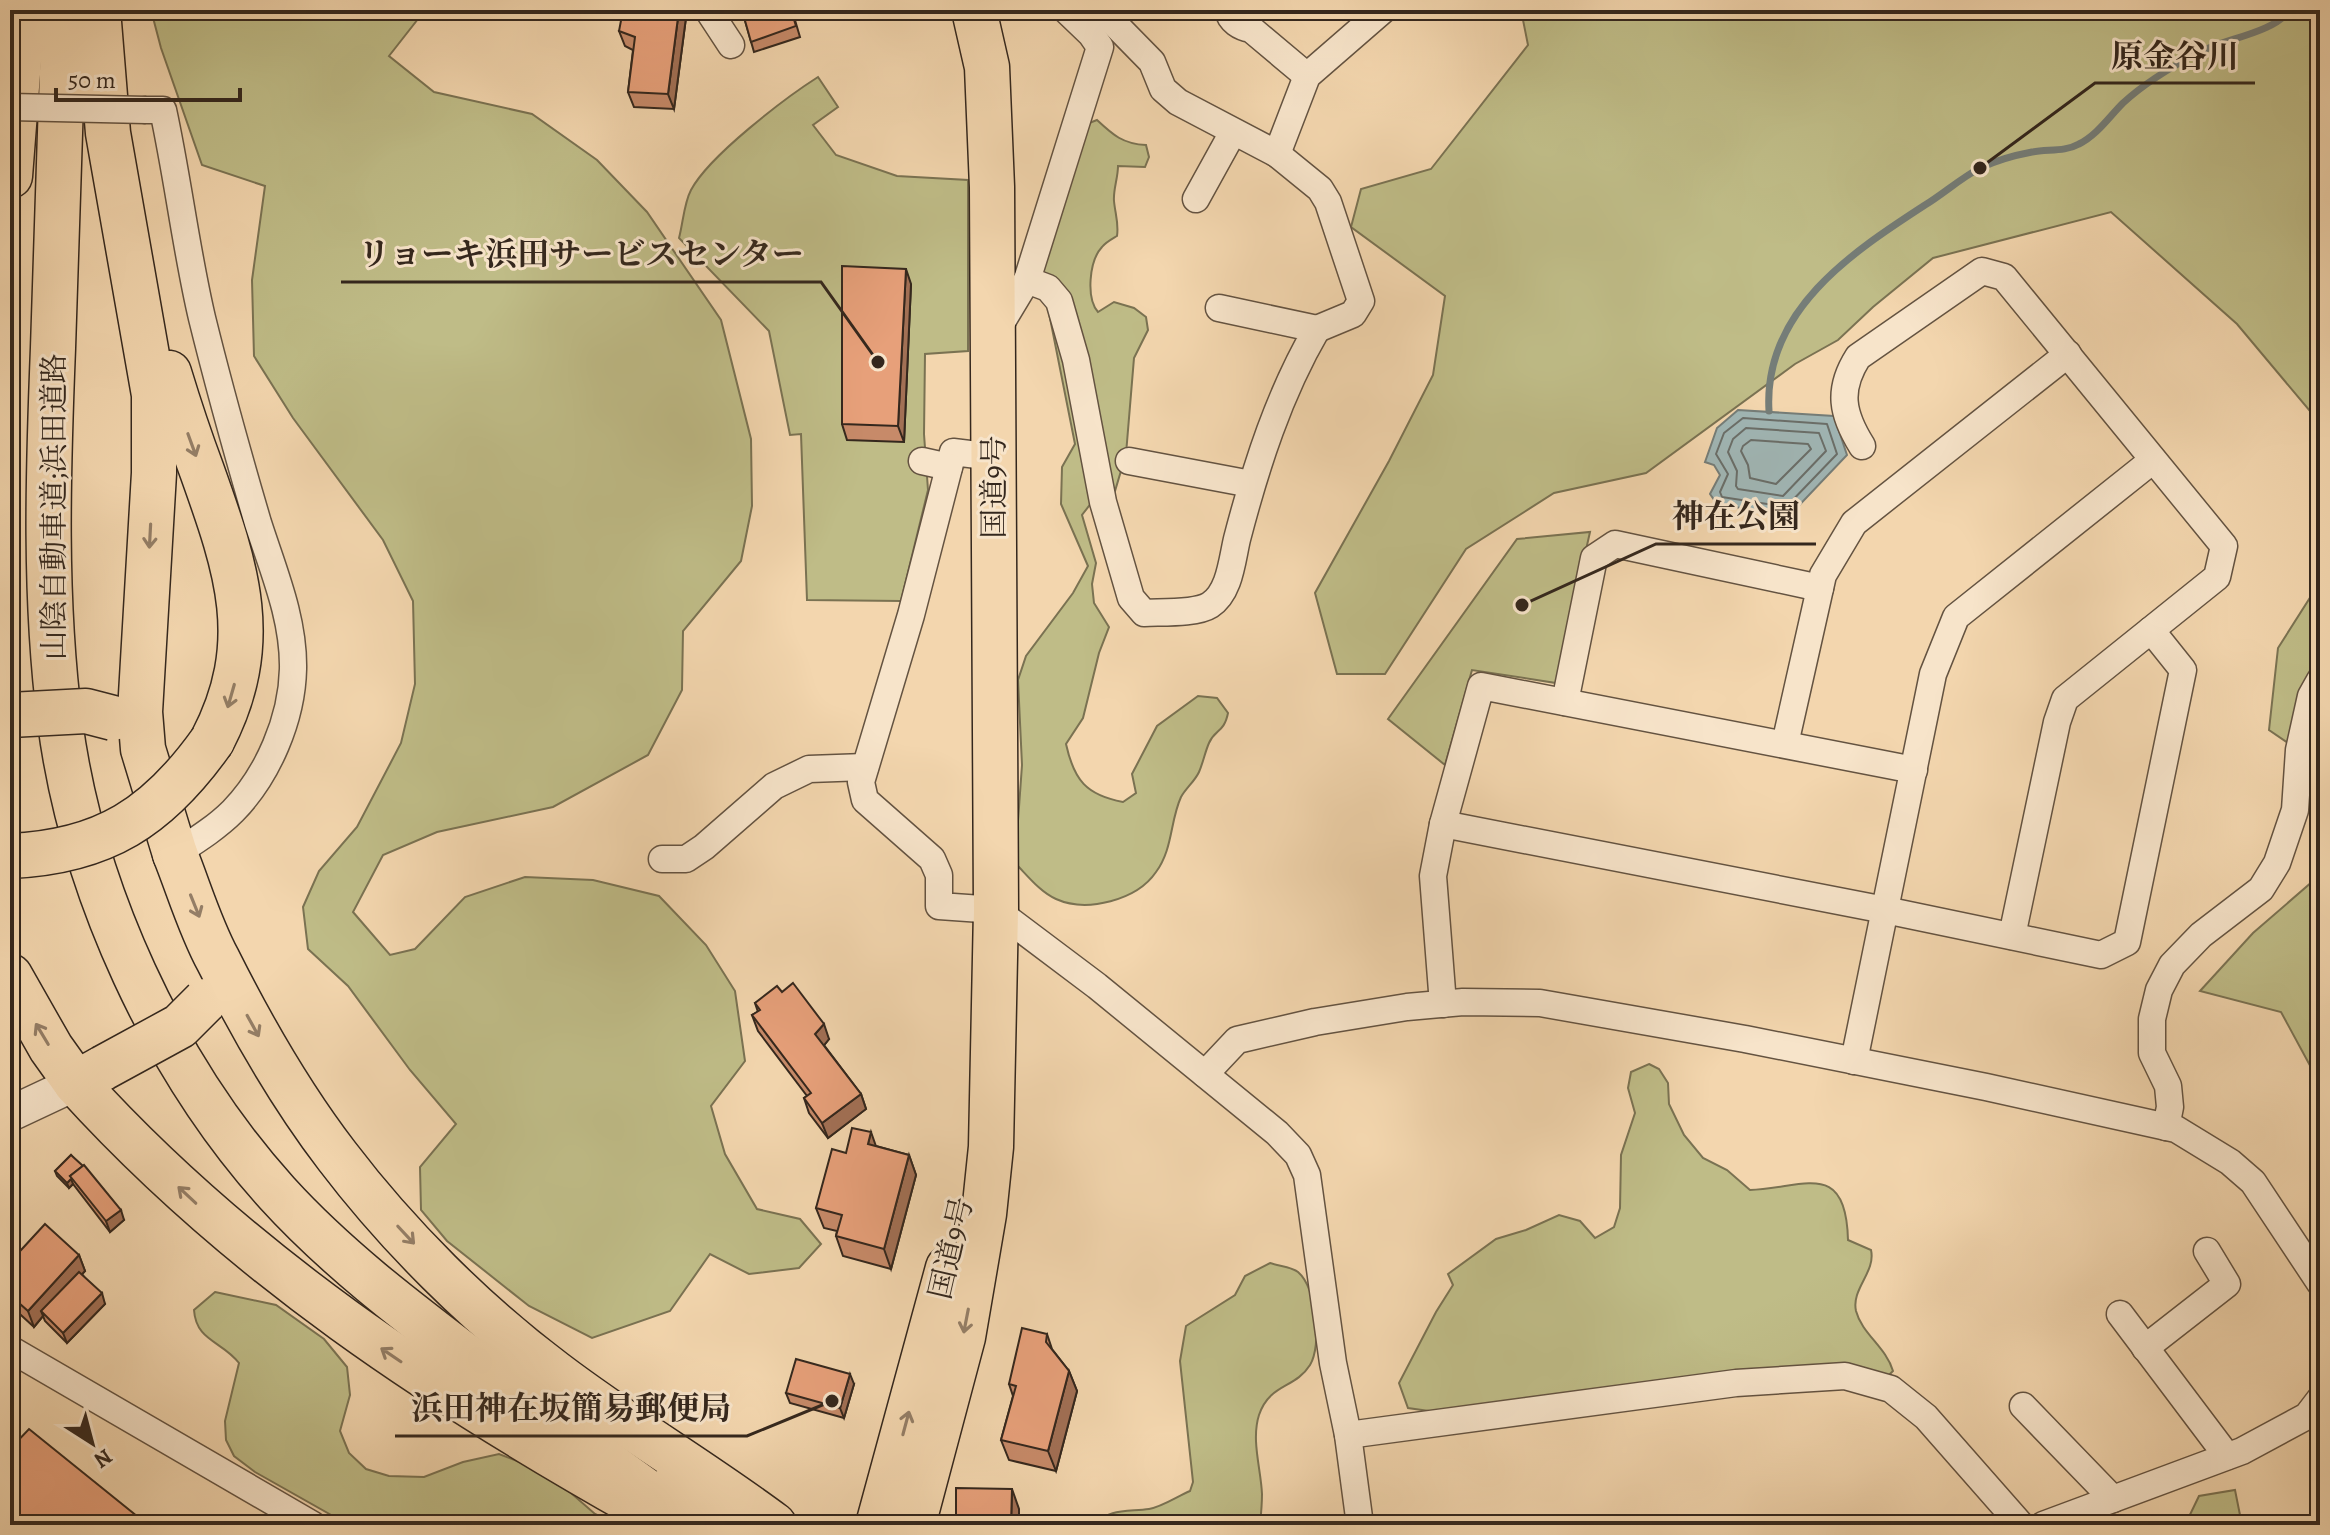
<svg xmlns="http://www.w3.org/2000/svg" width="2330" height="1535" font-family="Alegreya,'Noto Serif JP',serif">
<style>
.green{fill:#bfbc87;stroke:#7a7252;stroke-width:2}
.water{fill:#a0b6b5;stroke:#757d78;stroke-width:2}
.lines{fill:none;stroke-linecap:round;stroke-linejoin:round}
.shore{stroke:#6a6e69;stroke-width:2}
.stream{stroke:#757d78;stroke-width:7}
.minor-casing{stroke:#645341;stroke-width:29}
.tertiary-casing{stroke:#645341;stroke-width:37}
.trunk-casing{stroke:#34271d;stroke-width:47}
.motorway-casing{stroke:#34271d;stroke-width:47}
.minor{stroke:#f7e4ca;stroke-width:26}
.tertiary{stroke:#f7e4ca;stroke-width:34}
.trunk{stroke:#f3d6ae;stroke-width:44}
.motorway{stroke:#f3d6ae;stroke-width:44}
.minor-bridge-casing{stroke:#645341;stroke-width:29;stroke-linecap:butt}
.trunk-bridge-casing{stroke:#34271d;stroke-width:47;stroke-linecap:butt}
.motorway-bridge-casing{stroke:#34271d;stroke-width:47;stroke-linecap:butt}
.minor-bridge{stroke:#f7e4ca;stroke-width:26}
.trunk-bridge{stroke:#f3d6ae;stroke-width:44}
.motorway-bridge{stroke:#f3d6ae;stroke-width:44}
.wall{fill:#c78a69;stroke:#34271d;stroke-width:2}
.shaded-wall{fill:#a27055;stroke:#34271d;stroke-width:2}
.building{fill:#e7a07a;stroke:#34271d;stroke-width:2}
.oneway{stroke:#947e66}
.labels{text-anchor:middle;stroke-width:6;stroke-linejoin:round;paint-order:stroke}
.street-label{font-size:30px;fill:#34271d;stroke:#f7e4ca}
.leader{fill:none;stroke:#34271d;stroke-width:3}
.callout-dot{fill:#34271d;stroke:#f7e4ca;stroke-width:3}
.callout-label{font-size:32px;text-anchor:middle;font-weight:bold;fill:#34271d;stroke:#f7e4ca;stroke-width:6;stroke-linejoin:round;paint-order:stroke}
</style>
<rect width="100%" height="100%" fill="#f3d6ae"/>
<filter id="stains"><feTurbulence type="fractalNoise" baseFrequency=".0025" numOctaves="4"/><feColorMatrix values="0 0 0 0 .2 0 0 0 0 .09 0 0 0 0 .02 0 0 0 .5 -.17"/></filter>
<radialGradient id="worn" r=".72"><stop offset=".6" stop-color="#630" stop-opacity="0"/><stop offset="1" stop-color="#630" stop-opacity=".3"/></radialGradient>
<g class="green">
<path d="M151 10H425L389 56 434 92 532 114 597 160 647 212 721 320 751 439 752 506 741 561 683 631 682 690 648 755 553 807 437 832 383 855 353 912 390 955 415 949 465 897 525 877 593 880 659 896 706 945 735 991 745 1061 711 1106 725 1154 757 1209 800 1219 821 1244 799 1268 749 1274 710 1254 670 1311 592 1338 529 1306 447 1241 421 1210 420 1167 456 1124 410 1070 348 986 308 949 303 907 319 871 357 827 401 743 415 684 413 601 383 540 293 418 254 356 252 280 265 186 202 165 161 48Z"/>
<path d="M1521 10H2320V423L2237 324 2111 212 1933 258 1873 307 1838 340 1795 364 1646 473 1554 493 1466 549 1385 674H1337L1315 593 1389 461 1433 375 1445 296 1351 227 1361 189 1431 169 1528 45Z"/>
<path d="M818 77 838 107 813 125 836 155 897 176 968 180V351L925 354 924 434 928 490 901 601 807 600 801 434 790 435 769 331 679 238C683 223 684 203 691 190 709 156 785 98 818 77Z"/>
<path d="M1097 120C1113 135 1123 144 1146 145L1149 157 1145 167 1118 166C1118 178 1113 190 1114 201 1115 213 1119 223 1117 236 1112 239 1106 242 1102 247 1089 261 1086 298 1098 312L1114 302 1134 308 1146 317 1148 330 1134 358 1126 454 1115 491 1092 502 1082 515 1096 563 1092 584 1094 603 1109 627 1099 653 1083 718 1066 744C1074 780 1086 795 1123 802L1136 793 1132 774 1157 726 1198 696 1217 698 1228 713C1224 733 1215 729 1209 743 1205 752 1203 763 1199 772 1195 781 1186 788 1181 797 1170 821 1173 849 1156 872 1137 900 1087 913 1056 899 1040 892 1027 875 1015 863L1022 765 1018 680 1026 656 1073 593 1088 566 1061 504 1062 467 1075 444 1047 303 1035 277 1084 125Z"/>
<path d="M1590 532 1556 683 1472 670 1445 765 1388 719 1517 539Z"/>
<path d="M2320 582V765L2269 730 2278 648Z"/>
<path d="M2320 875V1084L2281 1012 2200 991 2253 933Z"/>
<path d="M1649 1064 1659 1069 1668 1083 1669 1104 1684 1135 1703 1158 1727 1170 1750 1190C1804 1188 1846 1159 1848 1240L1871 1250C1876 1272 1851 1289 1856 1311 1862 1334 1886 1347 1893 1371L1887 1377 1436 1412 1408 1408 1399 1383 1436 1312 1453 1285 1448 1274 1496 1239 1526 1230 1559 1215 1580 1221 1595 1238 1614 1227 1620 1208 1621 1155 1635 1113 1628 1088 1631 1072Z"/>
<path d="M1270 1263C1278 1266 1292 1267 1298 1272 1317 1288 1322 1345 1310 1365 1295 1389 1270 1383 1259 1415 1251 1440 1261 1469 1262 1494 1262 1504 1261 1515 1260 1525H1095C1108 1508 1129 1512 1149 1509 1162 1507 1178 1496 1190 1491L1193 1482 1180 1361 1186 1326 1235 1295 1245 1276Z"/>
<path d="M215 1292 276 1305 324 1339 347 1367 350 1395 340 1431 349 1453 366 1469 389 1476 424 1477 463 1462 499 1454 548 1473 595 1514 619 1525H349L255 1472 234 1456 226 1440 225 1421 239 1363C222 1341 196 1341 194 1310Z"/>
<path d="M2235 1490 2242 1525H2185L2199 1496Z"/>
</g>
<path class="water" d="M1738 410 1834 416 1847 455 1789 516 1717 504 1710 494 1720 475 1714 465 1705 462 1717 428Z"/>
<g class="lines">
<g class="shore">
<path d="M1743 418 1827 424 1837 454 1786 507 1722 497 1720 492 1728 474 1716 454 1724 433Z"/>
<path d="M1746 428 1819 433 1826 451 1783 496 1738 489 1736 486 1737 471 1728 452 1733 439Z"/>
<path d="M1751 440 1808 444 1811 449 1776 484 1750 478 1748 465 1741 451 1743 446Z"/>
</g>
<path class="stream" d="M1769 411C1763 311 1851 253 1925 205 1943 194 1961 178 1980 168 1995 161 2016 155 2032 152 2048 149 2065 152 2079 144 2097 135 2109 117 2123 103 2146 82 2171 67 2198 53 2225 38 2272 34 2290 10"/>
<defs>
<g id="minor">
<path d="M708 10 731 45"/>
<path d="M1101 10 1152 62 1163 89 1178 102 1277 154 1320 189 1328 202 1361 301 1353 314 1317 329"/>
<path d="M1228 10C1230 21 1240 27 1251 29L1307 76"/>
<path d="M146 110H163C178 179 186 250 202 318 219 387 238 455 258 523 273 570 294 618 293 669 292 719 268 775 233 811 216 828 195 841 175 854"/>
<path d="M1277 154 1307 76 1383 10"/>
<path d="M1196 199 1233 132"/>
<path d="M1027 280 1048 288 1059 301 1076 360 1103 502 1131 598 1144 613C1161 612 1196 614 1210 605 1230 592 1232 560 1237 539 1256 466 1279 394 1317 329L1219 308"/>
<path d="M997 330 1027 280 1100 47 1091 34 1066 10"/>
<path d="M1862 446C1842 414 1837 390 1858 357L1982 271 2004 277 2224 546 2217 577 2065 699 2057 722 2012 936"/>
<path d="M994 457 953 452 911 615 861 782 865 800 932 859 939 875V906L996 910 1097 986 1277 1133 1298 1155 1307 1175 1333 1363 1348 1435 1360 1525"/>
<path d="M922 461 949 467"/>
<path d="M1129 461 1251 484"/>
<path d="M1565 702 1594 558 1615 544 1820 588"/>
<path d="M1785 744 1823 575 1854 523 2068 354"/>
<path d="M1443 824 1885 910 2101 955 2127 942 2183 670 2151 630"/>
<path d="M662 859H686L704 847 774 786 809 769 865 767"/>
<path d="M1443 1004 1433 876 1443 824 1481 686 1914 770"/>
<path d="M1854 1061 1933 674 1956 617 2153 460"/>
<path d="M1205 1074 1237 1040 1315 1022 1407 1007 1463 1002 1540 1003 1745 1039 1986 1087 2176 1129 2230 1162 2253 1182 2320 1283"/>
<path d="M2166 1127 2170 1107 2168 1086 2152 1053V1019L2159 990 2172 965 2201 935 2261 889 2277 863 2295 810 2299 750 2311 696 2320 680"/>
<path d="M2120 1314 2227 1456"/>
<path d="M2145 1348 2227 1284 2207 1251"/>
<path d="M10 1349 313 1525"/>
<path d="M2023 1406 2113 1499"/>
<path d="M1348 1435 1736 1383 1845 1376 1891 1389 1926 1417 2021 1525"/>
<path d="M2043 1525 2242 1451 2307 1416 2320 1399"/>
</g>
<path id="tertiary" d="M10 1114 76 1083"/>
<g id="trunk">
<path d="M175 854C189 889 200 927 218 960 252 1028 291 1096 337 1156 397 1235 476 1314 555 1373 626 1427 703 1472 774 1525"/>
<path d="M103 1068 76 1083C239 1263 437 1393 648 1511"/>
<path d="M878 1525 948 1268"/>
<path d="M913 1525 963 1337 984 1214 991 1147 996 910 992 187 987 67 974 10"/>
</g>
<g id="motorway">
<path d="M64 10C60 123 56 236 53 348 48 473 44 598 60 722 82 890 164 1068 277 1193 337 1259 409 1313 480 1367 551 1421 621 1475 695 1525"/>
<path d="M98 10 108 133 154 395V473L140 712 143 749 175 854"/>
<path d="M10 176 23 10"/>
<path d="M169 373C179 406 190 439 202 471 237 569 263 643 212 741"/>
<path d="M10 976 51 1048 76 1083"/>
<path d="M675 1484 738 1525"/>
</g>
</defs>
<use href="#minor" class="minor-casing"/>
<use href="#tertiary" class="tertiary-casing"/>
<use href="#trunk" class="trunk-casing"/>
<use href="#motorway" class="motorway-casing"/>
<use href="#minor" class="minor"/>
<use href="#tertiary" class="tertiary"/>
<use href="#trunk" class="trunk"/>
<use href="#motorway" class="motorway"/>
<defs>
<path id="minor-bridge" d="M10 107 146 110"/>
<path id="trunk-bridge" d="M103 1068 180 1026 205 1001"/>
<g id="motorway-bridge">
<path d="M10 715 86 711 113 718"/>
<path d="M10 856C104 852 158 817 212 741"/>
</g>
</defs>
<use href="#minor-bridge" class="minor-bridge-casing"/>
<use href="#trunk-bridge" class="trunk-bridge-casing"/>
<use href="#motorway-bridge" class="motorway-bridge-casing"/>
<use href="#minor-bridge" class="minor-bridge"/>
<use href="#trunk-bridge" class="trunk-bridge"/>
<use href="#motorway-bridge" class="motorway-bridge"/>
</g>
<g class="wall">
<path d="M687 10 674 109 634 107 628 92 633 50 625 46 619 31Z"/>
<path d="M727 10H742L729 14Z"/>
<path d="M742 10H792L800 37 754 52Z"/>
<path d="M911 284 904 442 847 440 842 424Z"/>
<path d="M782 992 829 1039 824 1045 861 1094 866 1109 828 1138 809 1113 804 1098 807 1096 758 1031 752 1015 758 1012 755 1003Z"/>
<path d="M876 1146 909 1155 916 1175 891 1269 843 1256 836 1236 837 1231 824 1228 816 1208 846 1153Z"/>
<path d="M71 1155 124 1220 110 1232 73 1184 69 1188 57 1176 55 1171Z"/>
<path d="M79 1255 85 1271 82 1274 105 1304 67 1343 45 1321 43 1316 34 1327 10 1305V1262Z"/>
<path d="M1047 1334 1052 1349 1069 1371 1077 1391 1056 1471 1009 1460 1001 1440 1013 1396 1009 1384Z"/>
<path d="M854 1384 844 1418 790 1403 786 1393Z"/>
</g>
<g class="shaded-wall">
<path d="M679 10H687L674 109 668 94Z"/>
<path d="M906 269 911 284 904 442 898 426Z"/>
<path d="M824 1024 829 1039 821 1049 815 1034Z"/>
<path d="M861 1094 866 1109 828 1138 822 1123Z"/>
<path d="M871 1132 878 1152 868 1144Z"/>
<path d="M909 1155 916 1175 891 1269 884 1249Z"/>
<path d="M71 1179 73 1184 69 1188 67 1183Z"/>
<path d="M121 1210 124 1220 110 1232 106 1221Z"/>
<path d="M79 1255 85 1271 45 1315 41 1311 43 1316 34 1327 28 1311Z"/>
<path d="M102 1293 105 1304 67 1343 63 1333Z"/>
<path d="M1069 1371 1077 1391 1056 1471 1048 1451Z"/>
<path d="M850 1374 854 1384 844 1418 840 1408Z"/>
<path d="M1012 1489 1019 1509V1525H1011Z"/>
</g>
<g class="building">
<path d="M623 10H679L668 94 628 92 635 37 619 31Z"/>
<path d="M742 10H791L796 26 751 42Z"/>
<path d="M842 266 906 269 898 426 842 424Z"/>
<path d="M793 983 824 1024 815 1034 861 1094 822 1123 804 1098 811 1093 752 1015 760 1010 755 1003 777 986 782 992Z"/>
<path d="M852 1128 871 1132 868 1144 909 1155 884 1249 836 1236 842 1215 816 1208 832 1149 846 1153Z"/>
<path d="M71 1155 83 1166 70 1176 72 1178 67 1183 55 1171Z"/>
<path d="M84 1165 121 1210 106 1221 70 1176Z"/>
<path d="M45 1224 79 1255 28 1311 10 1295V1262Z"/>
<path d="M79 1272 102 1293 63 1333 41 1311Z"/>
<path d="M1022 1328 1047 1334 1046 1342 1069 1371 1048 1451 1001 1440 1016 1386 1009 1384Z"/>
<path d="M796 1359 850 1374 840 1408 786 1393Z"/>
<path d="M29 1429 148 1525H10V1449Z"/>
<path d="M956 1488 1012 1489 1011 1525H956Z"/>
</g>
<defs><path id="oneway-shaft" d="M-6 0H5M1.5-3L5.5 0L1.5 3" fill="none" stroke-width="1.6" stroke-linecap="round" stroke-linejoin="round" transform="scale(2)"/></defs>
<g class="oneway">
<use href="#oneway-shaft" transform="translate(192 445) rotate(70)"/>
<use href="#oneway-shaft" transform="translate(150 536) rotate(93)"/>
<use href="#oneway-shaft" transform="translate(231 696) rotate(106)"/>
<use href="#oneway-shaft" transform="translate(195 906) rotate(68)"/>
<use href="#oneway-shaft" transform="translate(253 1026) rotate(61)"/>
<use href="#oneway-shaft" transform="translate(42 1034) rotate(-121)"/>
<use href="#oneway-shaft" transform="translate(187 1195) rotate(-137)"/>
<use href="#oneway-shaft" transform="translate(406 1235) rotate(47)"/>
<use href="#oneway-shaft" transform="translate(966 1321) rotate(101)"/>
<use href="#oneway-shaft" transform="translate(391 1355) rotate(-146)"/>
<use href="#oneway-shaft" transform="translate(906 1423) rotate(-75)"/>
</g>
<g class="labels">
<g class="street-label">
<text transform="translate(994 487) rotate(-90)" y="10">国道9号</text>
<text transform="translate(54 507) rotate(-90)" y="10">山陰自動車道;浜田道路</text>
<text transform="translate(951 1248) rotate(-77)" y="10">国道9号</text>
</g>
</g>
<path class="leader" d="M1980 168L2095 83H2255M878 362L821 282H341M1522 605L1656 544H1816M832 1401L747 1436H395"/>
<g class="callout-dot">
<circle cx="1980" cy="168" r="8"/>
<circle cx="878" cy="362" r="8"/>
<circle cx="1522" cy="605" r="8"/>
<circle cx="832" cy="1401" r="8"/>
</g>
<g class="callout-label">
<text x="2175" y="67">原金谷川</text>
<text x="581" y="265">リョーキ浜田サービスセンター</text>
<text x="1736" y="527">神在公園</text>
<text x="571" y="1419">浜田神在坂簡易郵便局</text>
</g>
<rect width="2330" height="1535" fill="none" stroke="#f3d6ae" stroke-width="40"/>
<rect x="12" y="12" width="2306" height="1511" fill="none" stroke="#34271d" stroke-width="4"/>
<rect x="20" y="20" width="2290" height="1495" fill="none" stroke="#34271d" stroke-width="2"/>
<g transform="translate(92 1443) rotate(144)" stroke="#f7e4ca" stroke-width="6" paint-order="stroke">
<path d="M0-6L14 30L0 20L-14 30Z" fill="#34271d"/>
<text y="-12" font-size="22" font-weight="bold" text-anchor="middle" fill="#34271d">N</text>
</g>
<path d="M56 88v12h184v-12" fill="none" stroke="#34271d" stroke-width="4"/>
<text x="68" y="88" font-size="24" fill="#34271d" stroke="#f7e4ca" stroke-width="6" paint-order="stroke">50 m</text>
<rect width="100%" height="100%" filter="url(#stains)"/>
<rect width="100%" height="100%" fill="url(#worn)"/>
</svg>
